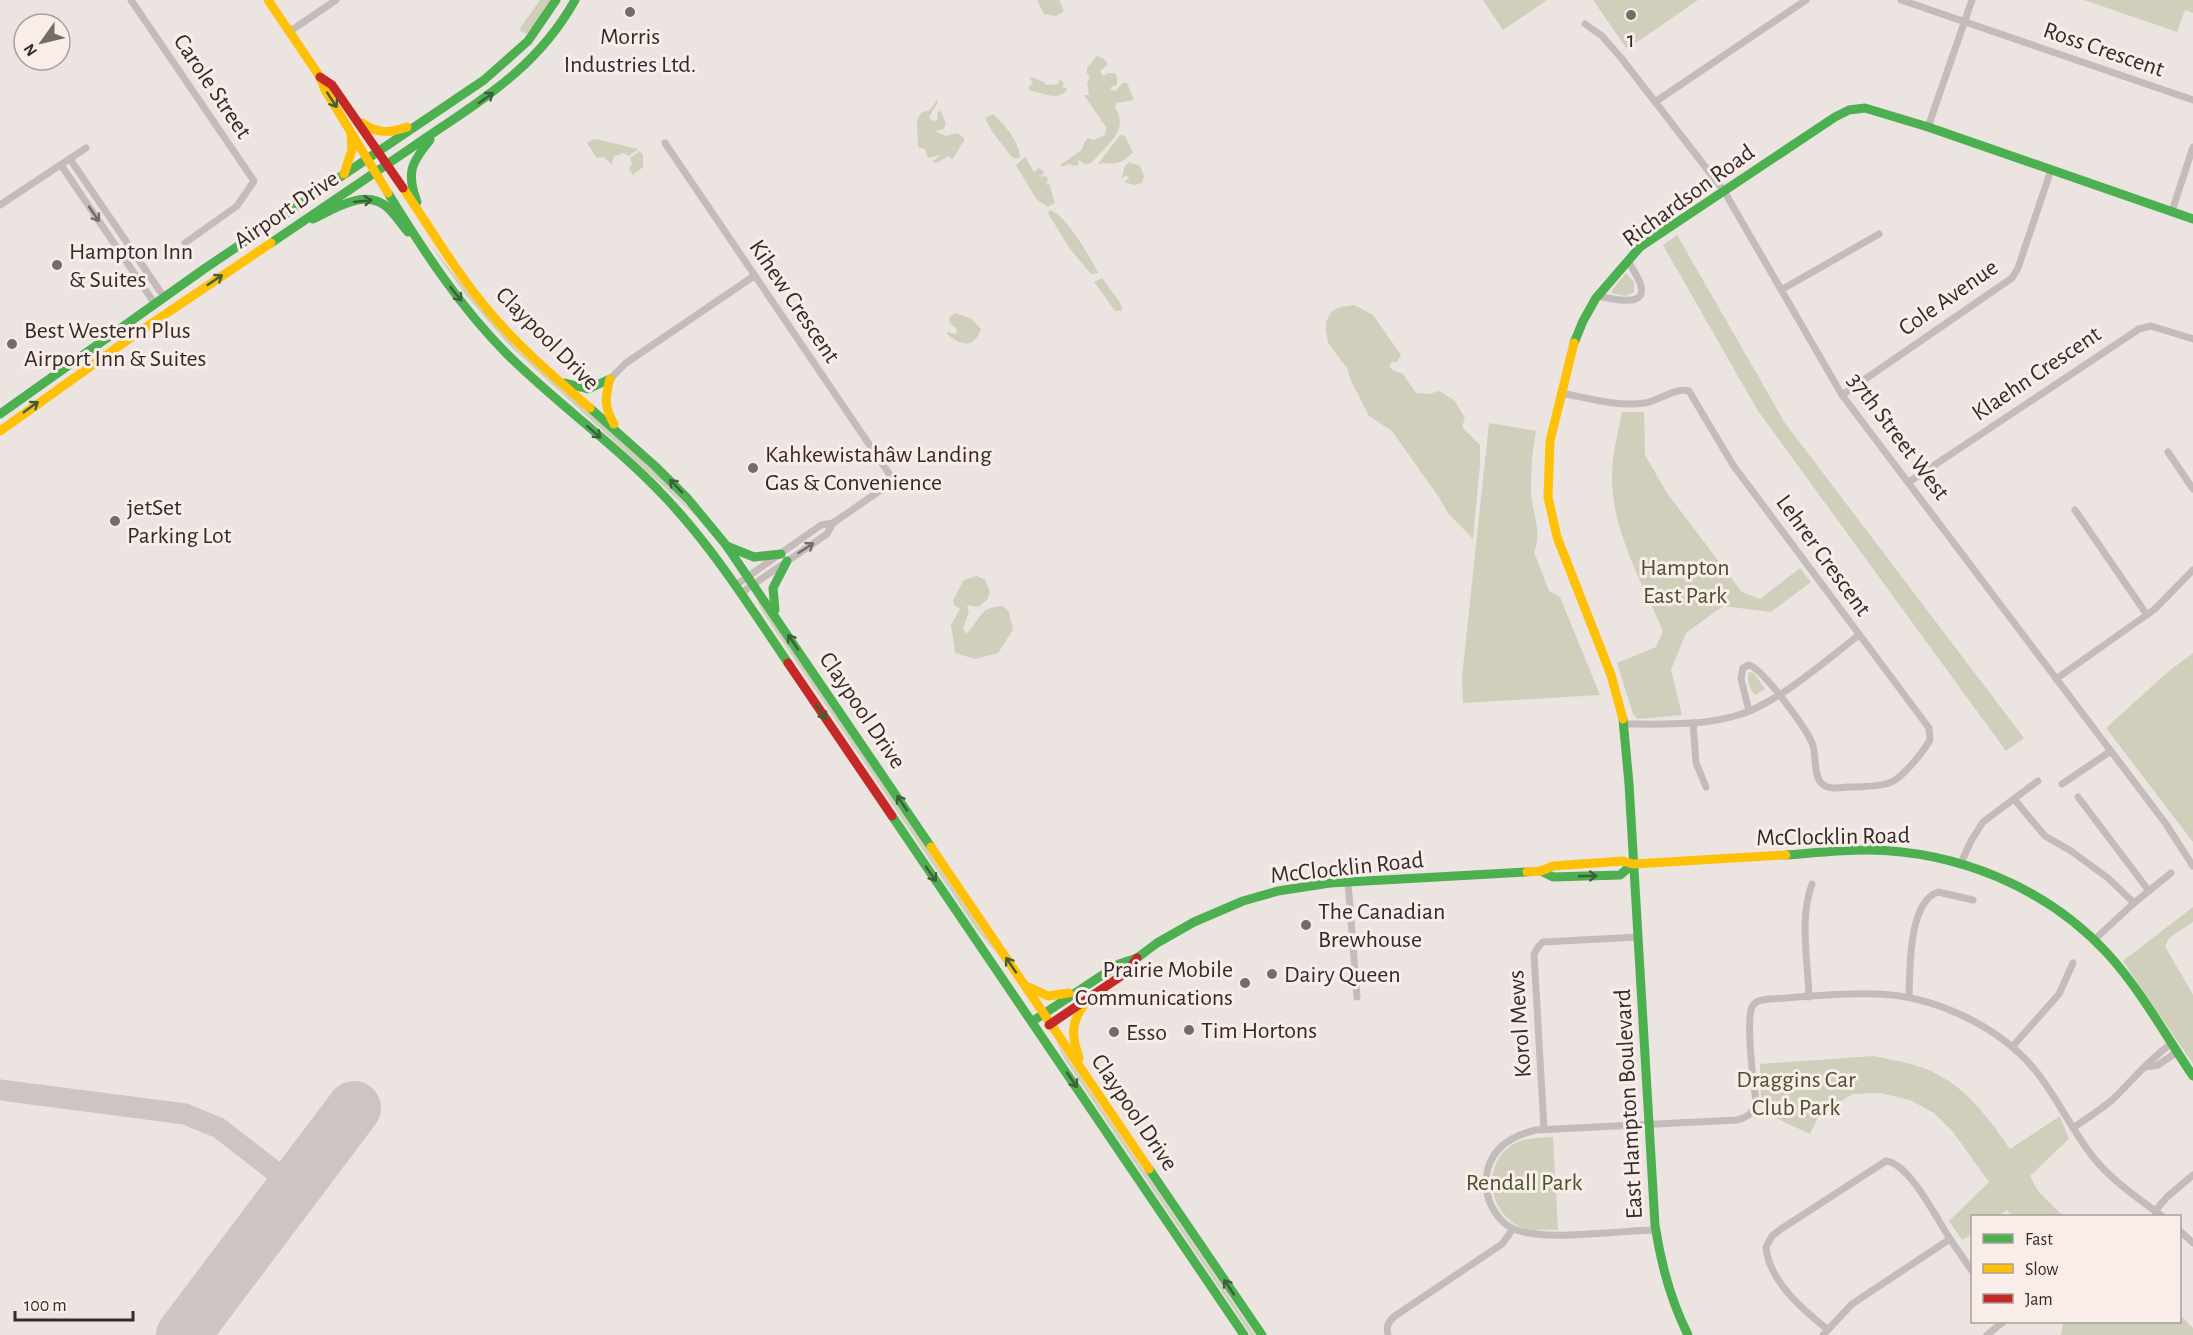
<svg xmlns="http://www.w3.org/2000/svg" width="2193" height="1335" font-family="'Alegreya Sans',sans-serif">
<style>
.green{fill:#d0cfbb}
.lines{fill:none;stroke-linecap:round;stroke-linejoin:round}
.taxiway{stroke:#ccc5c2;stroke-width:21}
.runway{stroke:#ccc5c2;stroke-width:54}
.street{stroke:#c4bcba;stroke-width:7}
.fast{stroke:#4caf50;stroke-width:9}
.slow{stroke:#ffc107;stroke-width:9}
.jam{stroke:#c62828;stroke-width:9}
.oneway{stroke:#3e5f38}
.oneway2{stroke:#756c6a}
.poi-dot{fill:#756b68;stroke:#f8ede8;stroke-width:2}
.labels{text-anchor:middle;stroke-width:6;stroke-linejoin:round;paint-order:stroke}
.poi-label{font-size:24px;fill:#352a28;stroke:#f8ede8;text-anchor:start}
.street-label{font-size:24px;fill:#352a28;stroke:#f8ede8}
.park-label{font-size:24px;fill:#4c522e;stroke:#f8ede8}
</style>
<rect width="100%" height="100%" fill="#ece4e0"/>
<g class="green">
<path d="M540 0H551L544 14 527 34 520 31 521 27Z"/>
<path d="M1037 0H1059L1064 11 1056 16 1044 14Z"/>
<path d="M1483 0H1547L1503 30Z"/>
<path d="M1593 0H1698L1627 49Z"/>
<path d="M2084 0H2193V13L2185 10 2177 32Z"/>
<path d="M1097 56 1104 59 1108 64 1100 71 1103 76 1108 73H1114L1117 76V85L1111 87V90L1115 91 1123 83H1127L1134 100 1116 103 1115 107C1129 129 1110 142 1096 158L1091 163 1085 164 1077 159 1079 165 1073 166 1069 164 1062 167 1060 165 1082 150 1084 143 1088 138 1094 140 1105 135 1106 127 1084 95H1089L1087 84 1090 77 1087 73V68Z"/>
<path d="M1031 77 1044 82 1046 85 1058 84 1060 79 1064 83 1062 87 1068 89C1057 102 1045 93 1031 91L1028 88 1033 83 1030 79Z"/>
<path d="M937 100 938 102 929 117 931 120 936 121 938 119 937 114 940 110 946 123 944 129 935 131 946 136 958 133 965 139 952 160 949 156 936 163 933 161 941 155 928 158 925 149 918 147 917 121 921 113 930 110Z"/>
<path d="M993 114C1004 123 1019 142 1020 157L1015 159 1011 156 991 130 985 118Z"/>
<path d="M1120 135 1125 136 1133 152C1119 167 1115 162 1098 164Z"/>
<path d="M593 139H596L638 149 629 156 624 153 615 156 612 161 613 165 603 157 597 158 587 143Z"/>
<path d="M640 151 643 155V167L633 175 629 169 632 164 630 158Z"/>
<path d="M1025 157 1034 172 1039 168 1044 172 1041 177 1046 176 1048 179 1046 185 1049 184 1055 203 1048 207 1037 200 1016 165Z"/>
<path d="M1129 162 1140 166 1144 176 1142 183 1134 185 1124 182 1129 178 1127 175 1122 178 1124 168Z"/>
<path d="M1050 210C1065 214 1091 258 1098 273L1091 274 1070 249 1048 213Z"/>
<path d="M1677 235 1785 423 2024 738 2006 751 1758 411 1663 245Z"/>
<path d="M427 240 479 306 518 350 655 472 699 519 508 344 465 294Z"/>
<path d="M1626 273 1634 282V292L1625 296 1612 293V290Z"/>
<path d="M1102 278 1121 304 1122 311H1115L1094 282Z"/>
<path d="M1354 305 1373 315 1401 355 1397 362H1392L1389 366 1394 371 1403 374 1416 393 1429 394 1439 391 1454 400 1465 418 1462 427 1480 445V465L1473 539 1448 513 1438 496 1392 431 1369 416 1351 381 1347 368 1328 343 1326 331V322L1332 311 1340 307Z"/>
<path d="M955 313 972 319 981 329C974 349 961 346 947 334L948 332 955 334 957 332 956 328 950 324 949 318Z"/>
<path d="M1622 412H1644L1645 455 1667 493 1742 592 1760 599 1800 568 1811 582 1771 612 1723 606 1686 633 1671 670 1682 715 1638 719 1633 714 1617 663 1656 647 1663 631C1642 582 1610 528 1612 472 1613 452 1618 432 1622 412Z"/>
<path d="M1489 423 1536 431C1532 452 1531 472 1531 492 1532 512 1543 534 1534 552L1549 591 1560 597 1600 695 1463 703 1462 677Z"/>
<path d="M977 576 985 580 990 592 987 600 978 607 969 605 967 607 969 611 963 628 966 634C981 620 978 607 1003 606L1009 612 1013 630 998 653 975 659 955 653 951 625 960 609 954 605 953 600 964 580Z"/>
<path d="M756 597 999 956 977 930 762 611Z"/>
<path d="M2193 653V842L2106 728 2169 671Z"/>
<path d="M1749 672 1754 673 1765 689 1756 695C1750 692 1746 678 1749 672Z"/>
<path d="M2193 907V922L2169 938 2165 946 2193 995V1064L2123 961Z"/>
<path d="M1055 1039 1255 1335H1251L1064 1058Z"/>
<path d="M1873 1056C1886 1059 1901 1061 1914 1065 1960 1078 1984 1112 2010 1149L2060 1116 2069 1139 2030 1176 2038 1191 2063 1216H2012L2007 1210 1997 1216H1972V1234L1962 1240 1949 1221 1989 1182 1953 1132 1934 1113 1910 1100 1881 1093 1852 1094 1819 1116 1810 1134 1765 1113V1104L1761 1096 1760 1064Z"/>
<path d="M1553 1137 1558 1230C1548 1229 1536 1231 1526 1229 1490 1218 1479 1166 1512 1145 1524 1137 1539 1138 1553 1137Z"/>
<path d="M2180 1315 2193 1328V1335H2061L2063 1322H2180Z"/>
</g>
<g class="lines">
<path class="taxiway" d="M0 1090 185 1114 219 1128 295 1187"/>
<path class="runway" d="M183 1335 354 1108"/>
<g class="street">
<path d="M131 0 254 181 237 206 185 243"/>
<path d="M1901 0 2193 100"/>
<path d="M1585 24 1602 36 1622 59 1724 191 1842 395 2166 824 2193 866"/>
<path d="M289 32 336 0"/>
<path d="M1655 102 1806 0"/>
<path d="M1928 127 1972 0"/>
<path d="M665 143 894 481 833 523 827 534 741 593"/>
<path d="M70 159 164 297"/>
<path d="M61 165 155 304"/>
<path d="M0 205 86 148"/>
<path d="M2172 211 2193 147"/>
<path d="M1781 290 1879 234"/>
<path d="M1598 296C1608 298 1647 309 1641 286 1639 278 1632 268 1628 261"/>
<path d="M610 379 626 363 754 276"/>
<path d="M1561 393C1588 398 1617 407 1645 403 1658 401 1676 387 1689 391L1733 465 1929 728 1930 740C1923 752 1902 779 1889 783 1876 787 1861 787 1848 787 1839 788 1828 790 1821 783 1813 774 1817 755 1812 743 1806 728 1763 669 1749 665L1743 668 1741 679 1749 711"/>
<path d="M1842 395 2012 278 2018 268 2051 170"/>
<path d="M2168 452 2193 489"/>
<path d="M1909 482 2139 329 2151 326 2193 339"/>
<path d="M2075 510 2147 615"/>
<path d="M736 585 821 525 833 523"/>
<path d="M2056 679 2155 609 2193 570"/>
<path d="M1693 723 1696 763 1706 787"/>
<path d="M1624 724C1660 724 1700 726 1735 716 1776 705 1825 661 1859 635"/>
<path d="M2062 784 2111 751"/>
<path d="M2078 797 2149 891"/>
<path d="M2014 799 2045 836 2071 851 2108 878 2134 903"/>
<path d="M1961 863 1971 841 1983 822 2038 781"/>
<path d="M1348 882 1357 997"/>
<path d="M2094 940 2134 903 2171 873"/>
<path d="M1809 997C1808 961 1799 919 1812 884"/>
<path d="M1909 997C1910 971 1908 902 1938 892L1973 900"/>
<path d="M2012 1047 2059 994 2073 963"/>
<path d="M2146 1067 2158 1065 2177 1052"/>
<path d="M2073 1128C2086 1119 2100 1110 2112 1100 2132 1081 2149 1059 2171 1044"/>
<path d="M1544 1129 1534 954 1538 947 1543 942 1638 937"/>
<path d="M2155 1211 2167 1197 2193 1175"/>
<path d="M1655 1230C1620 1230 1541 1243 1512 1228 1503 1224 1495 1214 1491 1205 1486 1194 1485 1180 1488 1168 1495 1145 1514 1135 1536 1130L1737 1120C1749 1117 1754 1112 1756 1100 1753 1083 1746 1020 1752 1007 1756 1000 1762 1000 1769 999 1805 997 1842 992 1878 994 1934 996 1999 1026 2035 1070 2057 1097 2071 1129 2093 1157 2111 1180 2139 1199 2162 1216"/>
<path d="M2180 1231 2193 1243"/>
<path d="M1827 1329C1802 1309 1769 1281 1766 1247L1772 1236 1781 1229 1886 1161C1909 1163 1937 1219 1950 1239"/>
<path d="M1388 1335C1386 1326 1388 1322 1395 1316L1502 1244 1513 1229"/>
<path d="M1823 1335 1852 1304 1950 1239 1972 1271"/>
<path d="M1987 1335 2003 1322"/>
</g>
<g class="fast">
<path d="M388 193C423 250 460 307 507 354 557 404 615 444 663 495 711 545 749 605 788 663"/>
<path d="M417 202C406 173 411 163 430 140"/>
<path d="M313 219C334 209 365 188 387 207 395 214 401 224 408 232"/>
<path d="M271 243C319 210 367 178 414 146 478 102 536 70 575 0"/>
<path d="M1574 343 1583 321 1596 298 1640 247 1835 117 1849 110 1865 108 1928 127 2193 219"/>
<path d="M565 383 588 389 610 379"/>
<path d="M590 408 655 466 688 499 726 545 931 847"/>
<path d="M0 414 204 269 484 80 528 41 556 0"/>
<path d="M729 547 754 557 781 554"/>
<path d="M775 610 773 588 787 561"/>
<path d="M1623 719 1629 784 1655 1225C1661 1265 1670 1299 1688 1335"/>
<path d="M892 816 1244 1335"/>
<path d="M1786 855C1813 853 1840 850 1868 850 1957 851 2046 887 2107 953 2141 990 2165 1035 2193 1076"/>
<path d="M1541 871 1553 877 1620 875 1633 864"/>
<path d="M1033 1021 1119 964 1137 958 1157 943 1194 922 1243 901 1278 891 1330 883 1527 872"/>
<path d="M1149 1169 1262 1335"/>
</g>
<g class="slow">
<path d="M268 0 320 77 325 90 388 193"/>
<path d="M362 123C377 134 390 133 407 127"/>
<path d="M344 174 352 150 351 135"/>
<path d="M403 188C432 231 459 277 493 316 522 350 557 379 590 408"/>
<path d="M1574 343 1550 441 1548 497 1557 537 1611 675 1623 719"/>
<path d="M610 379C605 397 604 408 614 424"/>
<path d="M0 431 133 336 271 243"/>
<path d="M931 847 1149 1169"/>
<path d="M1527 872 1541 871 1553 866 1623 861 1633 864 1786 855"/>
<path d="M1029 987 1048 996 1069 993"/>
<path d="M1079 1058C1072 1037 1070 1023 1084 1005"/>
</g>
<g class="jam">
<path d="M320 77 332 85 403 188"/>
<path d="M788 663 892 816"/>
<path d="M1049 1025 1127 972 1137 958"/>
</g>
</g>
<defs><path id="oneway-shaft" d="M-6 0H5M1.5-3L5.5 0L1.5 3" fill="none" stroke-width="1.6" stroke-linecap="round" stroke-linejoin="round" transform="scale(1.5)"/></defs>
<g class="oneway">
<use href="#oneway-shaft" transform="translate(486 98) rotate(-35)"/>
<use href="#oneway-shaft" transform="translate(332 100) rotate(57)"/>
<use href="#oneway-shaft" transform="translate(363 201) rotate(-6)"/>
<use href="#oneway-shaft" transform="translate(215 280) rotate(-34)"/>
<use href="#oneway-shaft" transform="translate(456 294) rotate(51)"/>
<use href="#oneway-shaft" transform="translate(31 407) rotate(-36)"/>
<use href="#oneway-shaft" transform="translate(594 432) rotate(41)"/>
<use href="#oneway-shaft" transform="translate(676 486) rotate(-134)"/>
<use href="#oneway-shaft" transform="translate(793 642) rotate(-124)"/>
<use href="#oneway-shaft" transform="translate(821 712) rotate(56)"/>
<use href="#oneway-shaft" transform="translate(902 803) rotate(-124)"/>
<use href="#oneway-shaft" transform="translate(931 874) rotate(55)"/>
<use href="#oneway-shaft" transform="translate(1588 876) rotate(-2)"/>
<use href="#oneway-shaft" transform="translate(1011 965) rotate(-124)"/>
<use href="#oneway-shaft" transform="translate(1072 1080) rotate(56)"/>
<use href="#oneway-shaft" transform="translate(1229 1287) rotate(-124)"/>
</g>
<g class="oneway2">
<use href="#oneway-shaft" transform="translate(94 214) rotate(56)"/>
<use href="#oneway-shaft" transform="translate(806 548) rotate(-33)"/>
</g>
<g class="poi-dot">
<circle cx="630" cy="12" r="6"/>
<circle cx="1631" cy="15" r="6"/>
<circle cx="57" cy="265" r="6"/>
<circle cx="12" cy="344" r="6"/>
<circle cx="753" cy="468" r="6"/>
<circle cx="115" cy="521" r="6"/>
<circle cx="1306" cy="925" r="6"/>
<circle cx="1272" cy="974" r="6"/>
<circle cx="1245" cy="983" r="6"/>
<circle cx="1189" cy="1030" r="6"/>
<circle cx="1114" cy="1032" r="6"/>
</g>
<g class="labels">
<g class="poi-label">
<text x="630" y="44" text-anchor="middle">Morris<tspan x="630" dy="28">Industries Ltd.</tspan></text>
<text x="1631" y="47" text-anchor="middle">1</text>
<text x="69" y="259">Hampton Inn<tspan x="69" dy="28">&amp; Suites</tspan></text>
<text x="24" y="338">Best Western Plus<tspan x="24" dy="28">Airport Inn &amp; Suites</tspan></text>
<text x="765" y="462">Kahkewistahâw Landing<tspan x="765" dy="28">Gas &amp; Convenience</tspan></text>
<text x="127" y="515">jetSet<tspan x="127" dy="28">Parking Lot</tspan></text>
<text x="1318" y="919">The Canadian<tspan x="1318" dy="28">Brewhouse</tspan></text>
<text x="1233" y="977" text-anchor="end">Prairie Mobile<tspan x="1233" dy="28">Communications</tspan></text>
<text x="1284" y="982">Dairy Queen</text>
<text x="1201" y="1038">Tim Hortons</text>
<text x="1126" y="1040">Esso</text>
</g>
<g class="street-label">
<text transform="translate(2104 49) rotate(19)" y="8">Ross Crescent</text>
<text transform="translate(213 86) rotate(56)" y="8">Carole Street</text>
<text transform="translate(1688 195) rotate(-36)" y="8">Richardson Road</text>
<text transform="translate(286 209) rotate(-34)" y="8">Airport Drive</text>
<text transform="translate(1948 297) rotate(-35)" y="8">Cole Avenue</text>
<text transform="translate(795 301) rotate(56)" y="8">Kihew Crescent</text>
<text transform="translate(548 338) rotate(45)" y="8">Claypool Drive</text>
<text transform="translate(2036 373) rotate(-34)" y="8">Klaehn Crescent</text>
<text transform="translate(1899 436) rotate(53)" y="8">37th Street West</text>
<text transform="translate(1824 555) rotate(54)" y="8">Lehrer Crescent</text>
<text transform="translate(863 710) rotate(56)" y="8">Claypool Drive</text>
<text transform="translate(1833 836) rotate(-1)" y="8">McClocklin Road</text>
<text transform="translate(1347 867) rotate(-6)" y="8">McClocklin Road</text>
<text transform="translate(1519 1024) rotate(-94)" y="8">Korol Mews</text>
<text transform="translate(1628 1104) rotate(-93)" y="8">East Hampton Boulevard</text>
<text transform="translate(1135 1112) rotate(56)" y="8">Claypool Drive</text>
</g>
<g class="park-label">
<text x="1685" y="575">Hampton<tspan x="1685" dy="28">East Park</tspan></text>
<text x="1796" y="1087">Draggins Car<tspan x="1796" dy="28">Club Park</tspan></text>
<text x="1524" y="1190">Rendall Park</text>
</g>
</g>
<rect x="1971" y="1215" width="210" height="108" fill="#f8ede8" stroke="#aa9f9b" stroke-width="1.5"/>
<rect x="1983" y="1234" width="30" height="9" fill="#4caf50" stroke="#aa9f9b" stroke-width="1.5"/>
<text x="2025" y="1245" font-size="18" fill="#352a28">Fast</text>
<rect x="1983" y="1264" width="30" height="9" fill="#ffc107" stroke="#aa9f9b" stroke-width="1.5"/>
<text x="2025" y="1275" font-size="18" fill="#352a28">Slow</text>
<rect x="1983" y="1294" width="30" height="9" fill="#c62828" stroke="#aa9f9b" stroke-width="1.5"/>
<text x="2025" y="1305" font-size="18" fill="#352a28">Jam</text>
<g transform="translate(42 42) rotate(236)"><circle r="28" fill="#f8ede8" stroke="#aa9f9b" stroke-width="1.5"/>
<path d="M0-4.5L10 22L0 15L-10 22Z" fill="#756b68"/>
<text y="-9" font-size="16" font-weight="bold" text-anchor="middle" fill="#352a28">N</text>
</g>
<path d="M15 1311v9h118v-9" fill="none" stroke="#352a28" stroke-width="3"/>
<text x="24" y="1311" font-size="18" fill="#352a28" stroke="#f8ede8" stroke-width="4.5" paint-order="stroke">100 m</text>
</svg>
